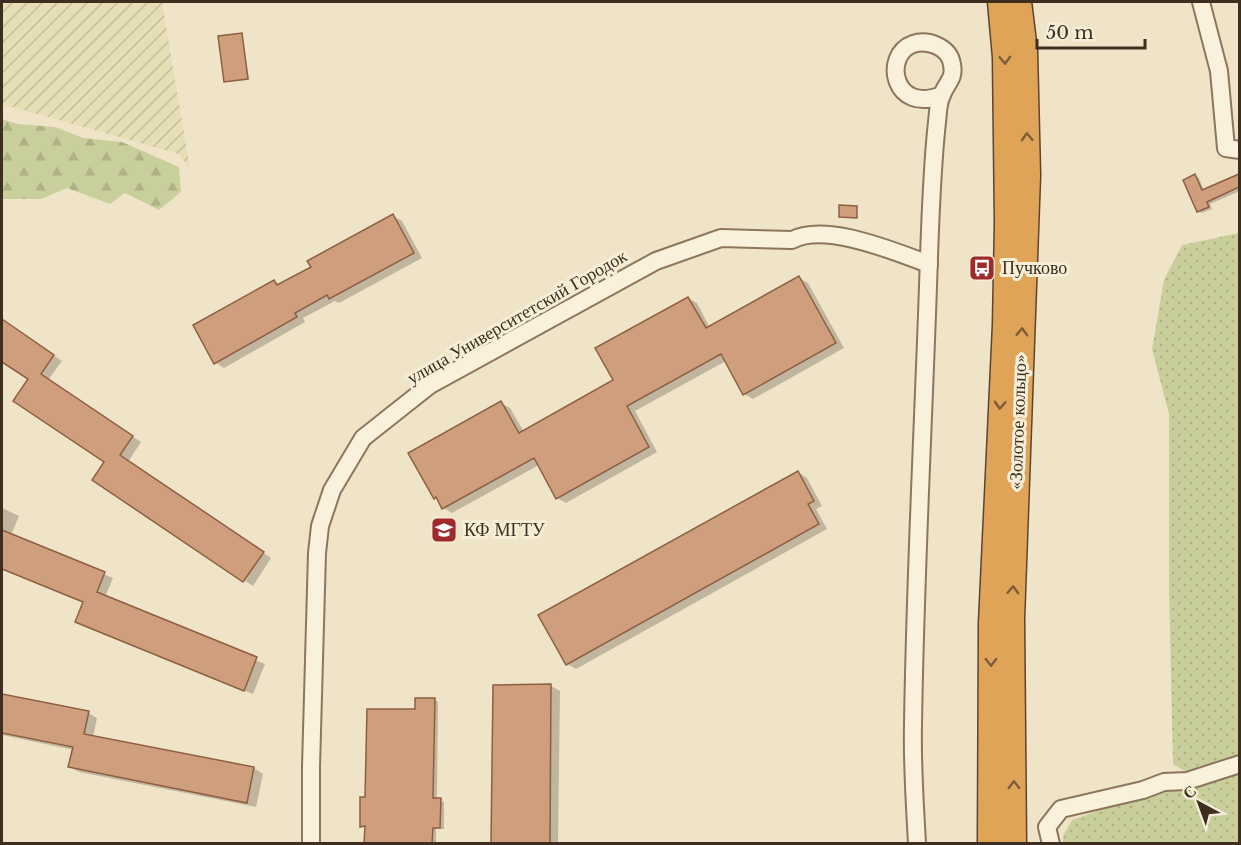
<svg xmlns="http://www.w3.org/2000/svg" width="1241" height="845" font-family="'Libre Baskerville',serif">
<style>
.farmland{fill:url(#farmland-furrows)}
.forest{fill:url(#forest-firs)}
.park{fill:url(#park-dots)}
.shadow{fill:#0003}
.building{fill:#cf9f7d;stroke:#8d5f41;stroke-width:1.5}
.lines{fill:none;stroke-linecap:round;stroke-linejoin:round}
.minor-casing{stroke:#8d765c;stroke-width:20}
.highway-casing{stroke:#5b4430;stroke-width:27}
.minor{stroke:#faf1dc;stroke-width:16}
.highway{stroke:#e0a458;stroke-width:24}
.oneway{stroke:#7e5d36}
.labels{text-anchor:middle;stroke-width:6;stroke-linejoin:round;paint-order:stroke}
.poi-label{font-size:18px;fill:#3d2e20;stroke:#f7eed8;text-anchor:start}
.street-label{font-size:18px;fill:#3d2e20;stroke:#f7eed8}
</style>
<defs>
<pattern id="farmland-furrows" width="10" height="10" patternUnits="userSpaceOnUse" patternTransform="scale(1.5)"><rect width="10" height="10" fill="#e6deb5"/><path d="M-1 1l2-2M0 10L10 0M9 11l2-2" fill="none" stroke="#c6bf9b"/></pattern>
<pattern id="forest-firs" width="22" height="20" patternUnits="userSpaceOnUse" patternTransform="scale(1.5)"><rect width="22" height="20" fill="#c9cf9b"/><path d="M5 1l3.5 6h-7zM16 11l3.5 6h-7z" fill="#aeb285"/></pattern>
<pattern id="park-dots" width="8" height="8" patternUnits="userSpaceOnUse" patternTransform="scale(1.5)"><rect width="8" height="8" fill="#c9cf9b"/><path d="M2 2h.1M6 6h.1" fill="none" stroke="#aeb285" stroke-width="1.8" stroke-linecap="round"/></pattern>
</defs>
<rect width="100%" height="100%" fill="#f0e4c8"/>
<path class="farmland" d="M2 2H162L190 169 179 154 2 104Z"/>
<path class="forest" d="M2 119 17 124 55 127 83 138 122 142 179 167 181 192 159 210 125 193 110 204 67 188 41 199H2Z"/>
<g class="park">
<path d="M1239 233V757L1186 772 1173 764 1169 588V414L1152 349 1164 280 1182 245Z"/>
<path d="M1239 771V843L1063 844V836L1072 820 1170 785Z"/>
</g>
<g class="shadow">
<path d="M242 34 249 79 227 82Z"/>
<path d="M1195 176 1199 178 1204 191 1239 176 1240 191 1210 204 1212 209 1202 213 1198 211Z"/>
<path d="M393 216 402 221 422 258 339 303 335 301 303 318 305 322 224 368 215 362 274 281 281 285 313 267Z"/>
<path d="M799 278 808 283 844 348 753 399 744 394 726 361 635 411 657 452 566 503 557 498 539 465 452 513 444 508 440 500 435 498 501 403 510 408 524 432 615 381 688 298 697 303 710 328Z"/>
<path d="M2 320 62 361 48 380 141 442 128 462 271 558 253 586 94 480 106 462 30 379 2 360Z"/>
<path d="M798 472 807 478 822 506 816 509 827 529 576 669 567 664Z"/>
<path d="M2 508 19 516 11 535 113 578 105 597 265 664 253 694 85 626 77 621 84 602 2 569Z"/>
<path d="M494 686H551L560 691 558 844H493Z"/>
<path d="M2 696 88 713 97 718 93 737 254 768 263 774 256 807 79 772 70 767 74 750 2 735Z"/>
<path d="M434 699 438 702 437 799 444 802V829H436V844H366V828L361 826 367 798 417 711Z"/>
</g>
<g class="building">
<path d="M242 33 248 79 224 82 218 36Z"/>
<path d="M1195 174 1202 190 1239 174V187L1207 202 1209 207 1197 212 1183 180Z"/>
<path d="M839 205 857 206V218L839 217Z"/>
<path d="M393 214 414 253 329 299 327 295 295 313 297 317 214 364 193 325 274 280 277 285 311 267 307 261Z"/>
<path d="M799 276 836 343 743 395 721 354 627 406 649 447 556 499 534 458 442 509 436 497 434 499 408 453 501 401 519 433 613 380 595 348 688 297 706 328Z"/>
<path d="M2 319 54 355 41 374 133 436 120 455 264 552 243 582 92 480 104 462 13 401 28 379 2 362Z"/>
<path d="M798 471 814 501 808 504 819 524 566 665 538 615Z"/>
<path d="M2 530 105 572 97 592 257 657 244 691 75 622 83 602 2 569Z"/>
<path d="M551 684 550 843H491L493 685Z"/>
<path d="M2 694 89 711 84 734 254 767 247 803 68 767 73 747 2 733Z"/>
<path d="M415 698H435L433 798H441L440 828H433L432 843H364L365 826 360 827V797H365L367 709H415Z"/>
</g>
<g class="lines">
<defs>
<g id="minor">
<path d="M1201 2 1219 71 1226 148 1240 150"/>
<path d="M311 844V767L317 553 320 526 332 490 363 438 430 385 656 261 721 238 792 240C826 222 895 252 929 264"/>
<path d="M917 844C915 805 912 765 913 726 915 580 923 433 928 286 930 232 931 176 937 122 938 114 938 102 942 95 946 83 955 79 952 65 950 47 928 39 913 44 882 55 893 115 942 95"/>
<path d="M1051 844 1047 827 1061 809 1143 790 1164 782 1187 781 1240 764"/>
</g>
<g id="highway">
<path d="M990 844 991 623 1005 325 1007 223 1005 57 1000 2"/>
<path d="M1014 844 1012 619 1028 175 1025 51 1019 2"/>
</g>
</defs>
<use href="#minor" class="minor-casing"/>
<use href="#highway" class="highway-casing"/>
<use href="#minor" class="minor"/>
<use href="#highway" class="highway"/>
</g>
<defs><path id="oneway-chevron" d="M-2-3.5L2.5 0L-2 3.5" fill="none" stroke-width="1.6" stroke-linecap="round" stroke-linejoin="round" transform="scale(1.5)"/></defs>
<g class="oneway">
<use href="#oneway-chevron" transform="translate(1005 60) rotate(88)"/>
<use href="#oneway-chevron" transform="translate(1027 137) rotate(-92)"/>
<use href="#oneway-chevron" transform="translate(1022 332) rotate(-88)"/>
<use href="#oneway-chevron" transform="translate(1000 405) rotate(93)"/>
<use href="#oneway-chevron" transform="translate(1013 590) rotate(-88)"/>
<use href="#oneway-chevron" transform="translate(991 662) rotate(90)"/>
<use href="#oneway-chevron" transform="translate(1014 785) rotate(-91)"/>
</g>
<defs>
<symbol id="bus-square" viewBox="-11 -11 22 22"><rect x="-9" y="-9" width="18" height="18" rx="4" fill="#9e2a2b" stroke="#f7eed8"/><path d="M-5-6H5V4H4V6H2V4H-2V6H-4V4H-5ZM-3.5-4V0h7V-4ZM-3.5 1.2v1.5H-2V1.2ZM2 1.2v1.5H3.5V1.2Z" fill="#fff"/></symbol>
<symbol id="university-square" viewBox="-11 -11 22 22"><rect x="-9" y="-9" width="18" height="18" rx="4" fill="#9e2a2b" stroke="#f7eed8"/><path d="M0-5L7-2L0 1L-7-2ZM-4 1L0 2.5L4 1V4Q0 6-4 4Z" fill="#fff"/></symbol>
</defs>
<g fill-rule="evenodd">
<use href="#bus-square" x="967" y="253" width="30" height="30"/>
<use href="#university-square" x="429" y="515" width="30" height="30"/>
</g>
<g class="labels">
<g class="poi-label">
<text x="1002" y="274">Пучково</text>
<text x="464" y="536">КФ МГТУ</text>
</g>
<g class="street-label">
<text transform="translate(517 317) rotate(-30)" y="6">улица Университетский Городок</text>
<text transform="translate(1018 422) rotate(-88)" y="6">«Золотое кольцо»</text>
</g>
</g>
<rect width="1241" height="845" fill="none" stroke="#3d2e20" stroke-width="6"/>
<g transform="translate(1199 803) rotate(319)" stroke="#f7eed8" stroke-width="4.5" paint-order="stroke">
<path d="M0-4.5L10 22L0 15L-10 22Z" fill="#3d2e20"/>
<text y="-9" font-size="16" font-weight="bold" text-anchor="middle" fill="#3d2e20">С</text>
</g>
<path d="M1037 39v9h108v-9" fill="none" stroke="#3d2e20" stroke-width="3"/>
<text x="1046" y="39" font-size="18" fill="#3d2e20" stroke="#f7eed8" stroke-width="4.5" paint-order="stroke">50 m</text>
</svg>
